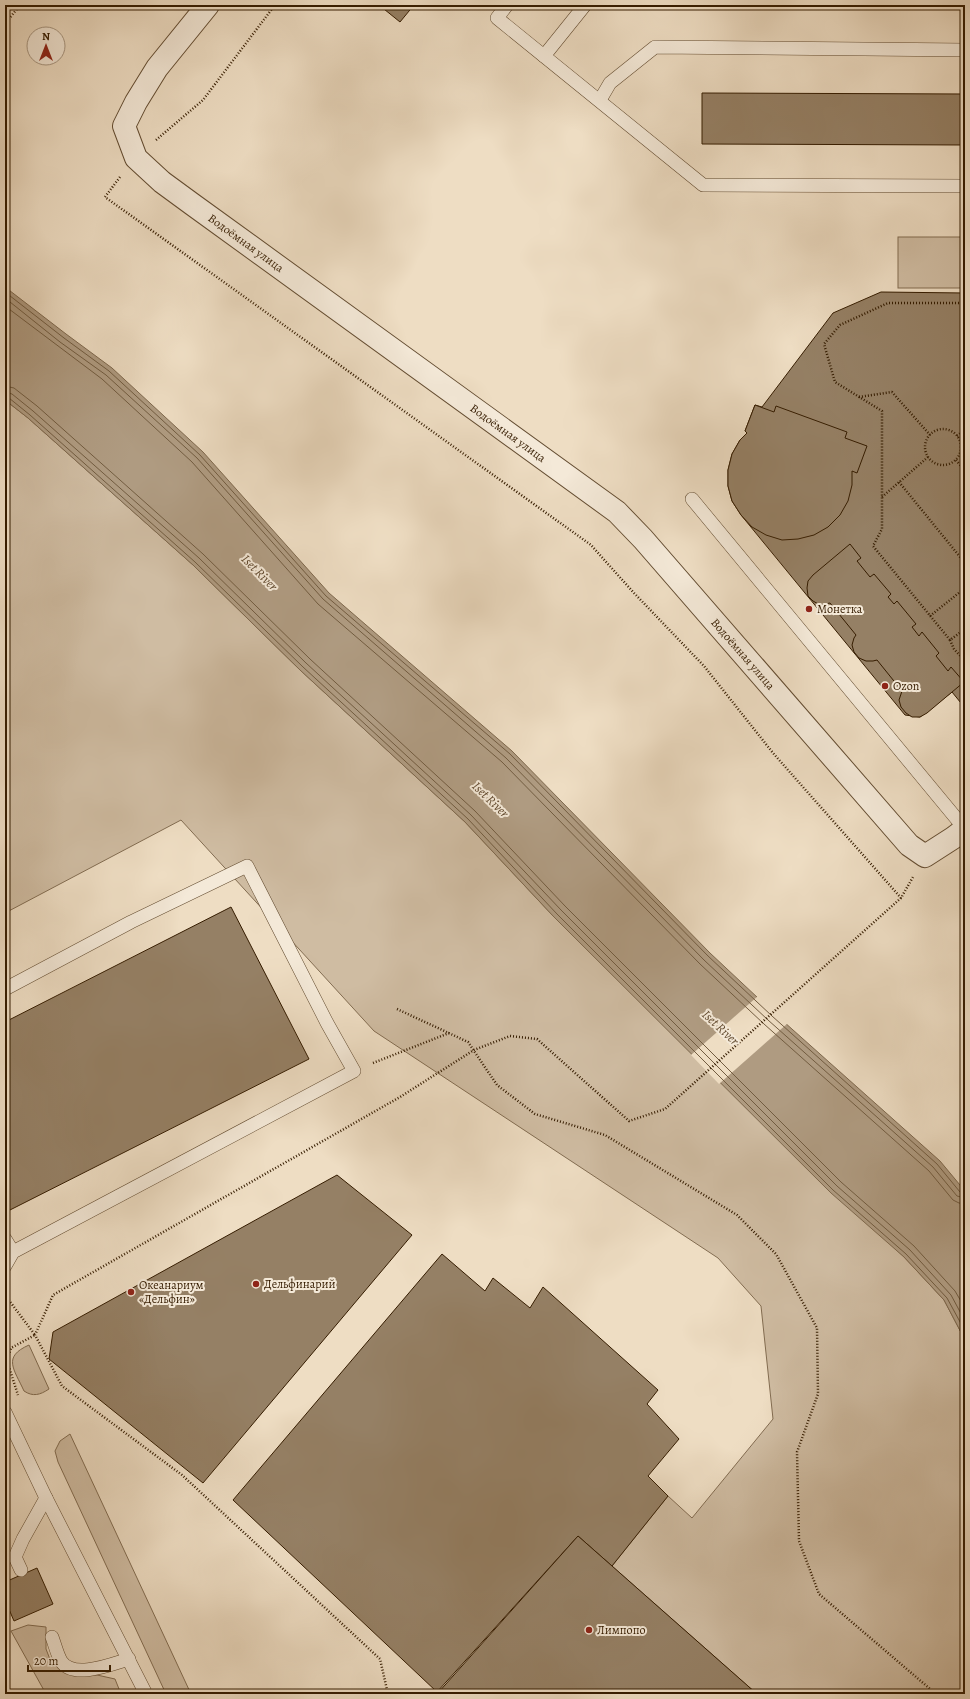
<svg xmlns="http://www.w3.org/2000/svg" width="970" height="1699" font-family="Alegreya,serif">
<style>
.green{fill:#cfbca2;stroke:#826c51}
.water{fill:#af9b81;stroke:#7e684d}
.pier{fill:#eeddc3}
.lines{fill:none;stroke-linecap:round;stroke-linejoin:round}
.shore{stroke:#725c40;stroke-width:1}
.building{fill:#958065;stroke:#351c00}
.service-casing{stroke:#634c31;stroke-width:14}
.minor-casing{stroke:#634c31;stroke-width:24}
.path{stroke:#351c00;stroke-width:2.5;stroke-dasharray:1 2;stroke-linecap:butt}
.service{stroke:#f4e9d8;stroke-width:13}
.minor{stroke:#f4e9d8;stroke-width:22}
.rail{stroke:#351c00;stroke-width:3;stroke-dasharray:7 7;stroke-linecap:butt}
.poi-dot{fill:#8f2418;stroke:#f4e9d8;stroke-width:1.5}
.labels{text-anchor:middle;stroke-width:4;stroke-linejoin:round;paint-order:stroke}
.street-label{font-size:12px;fill:#351c00;stroke:#f4e9d8}
.poi-label{font-size:12px;fill:#351c00;stroke:#f4e9d8;text-anchor:start}
.water-label{font-size:13px;font-style:italic;fill:#60482d;stroke:#f4e9d8}
</style>
<rect width="100%" height="100%" fill="#eeddc3"/>
<filter id="stains"><feTurbulence type="fractalNoise" baseFrequency=".005" numOctaves="4"/><feColorMatrix values="0 0 0 0 .2 0 0 0 0 .09 0 0 0 0 .02 0 0 0 .5 -.17"/></filter>
<radialGradient id="worn" r=".72"><stop offset=".6" stop-color="#630" stop-opacity="0"/><stop offset="1" stop-color="#630" stop-opacity=".3"/></radialGradient>
<g class="green">
<rect x="898" y="237" width="67" height="51"/>
<path d="M5 400 28 418 193 565 300 670 465 822 554 917 658 1019 745 1107 904 1257 944 1300 965 1340V1694H757L612 1566 668 1496 692 1518 773 1419 761 1306 718 1258 374 1031 181 820 5 913Z"/>
<path d="M29 1345 49 1389C40 1395 33 1397 24 1391 14 1369 2 1357 29 1345Z"/>
<path d="M70 1434 191 1694H166L58 1462 55 1451 60 1441Z"/>
<path d="M28 1625 46 1627V1649L51 1662 65 1673 97 1675 115 1679 121 1694H46L11 1631Z"/>
</g>
<path class="water" d="M5 287 66 334 112 368 203 452 329 593 512 751 710 953 774 1013 940 1161 965 1191V1340L944 1300 904 1257 831 1193 554 917 465 822 300 670 193 565 28 418 5 400Z"/>
<path class="pier" d="M758 996 788 1023 719 1084 691 1055Z"/>
<g class="lines">
<g class="shore">
<path d="M5 292 64 338 109 371 200 455 326 596 510 754 708 956 772 1016 937 1164 960 1192 965 1193"/>
<path d="M5 298 60 342 106 375 197 458 323 599 506 758 704 960 768 1020 933 1167 957 1196 965 1198"/>
<path d="M5 306 102 379 192 462 318 604 502 762 700 964 764 1024 929 1171 953 1200 959 1203 965 1204"/>
<path d="M5 386 14 388 37 406 203 554 310 659 475 811 565 906 841 1182 914 1246 955 1291 965 1308"/>
<path d="M5 392 12 394 33 411 199 558 306 663 471 815 561 910 837 1186 910 1250 951 1295 965 1321"/>
<path d="M5 397 9 398 30 415 195 562 303 667 468 819 557 914 833 1190 906 1254 947 1298 965 1331"/>
</g>
</g>
<g class="building">
<path d="M379 5H414L400 22Z"/>
<path d="M702 93 965 94V145L702 144Z"/>
<path d="M881 292 965 293V708L952 692 920 717 905 715 741 515 732 501 728 486V470L732 454 740 440 747 433 745 431 755 405 762 407 833 313Z"/>
<path d="M755 405 774 412 776 406 847 432 845 438 867 446 857 473 852 471V485L848 501 840 515 828 527 814 535 798 539 782 540 766 535 752 527 741 515 732 501 728 486V470L732 454 740 440 747 433 745 431Z"/>
<path d="M850 544 861 558 857 561 870 577 874 574 891 594 888 597 894 604 897 601 916 624 912 627 919 636 922 632 939 653 936 656 948 671 951 667 964 682 927 713 920 717H912L906 713 901 707 899 700 902 691 877 660 873 661H866L859 658 854 652 852 645 854 638 856 635 830 603 820 605 813 601 808 596 807 588 808 581 813 575Z"/>
<path d="M231 907 309 1059 6 1212 5 1210V1022Z"/>
<path d="M337 1175 412 1235 203 1483 49 1359 53 1332Z"/>
<path d="M442 1254 485 1291 493 1278 530 1308 543 1287 658 1390 647 1404 679 1439 648 1476 668 1496 612 1566 578 1536 437 1692 233 1500Z"/>
<path d="M578 1536 612 1566 757 1694H437Z"/>
<path d="M37 1568 53 1604 14 1621 5 1600V1582Z"/>
</g>
<g class="lines">
<defs>
<g id="service">
<path d="M507 5 497 18 703 185 965 186"/>
<path d="M544 56 585 5"/>
<path d="M600 100 610 83 655 47 965 50"/>
<path d="M692 499 965 829"/>
<path d="M5 989 131 922 247 866 327 1023 354 1071 13 1252 5 1266"/>
<path d="M5 1239 13 1252"/>
<path d="M5 1412 46 1498 146 1694"/>
<path d="M21 1570 15 1557 23 1539 46 1498"/>
<path d="M52 1637C55 1645 57 1654 61 1661 73 1680 112 1664 129 1659"/>
</g>
<path id="minor" d="M208 5 157 68 136 102 124 126 136 158 162 182 192 204 617 512 643 539 909 845 925 856 953 838 965 829"/>
</defs>
<use href="#service" class="service-casing"/>
<use href="#minor" class="minor-casing"/>
<g class="path">
<path d="M5 24 20 5"/>
<path d="M156 140 203 100 275 5"/>
<path d="M120 177 105 197 591 545 634 593 704 666 773 753 901 898"/>
<path d="M965 303H888L840 325 824 344 835 382 882 411V529L873 546 950 640 965 629"/>
<path d="M859 397 892 392 930 435"/>
<circle cx="943" cy="447" r="18"/>
<path d="M957 436 965 429"/>
<path d="M956 460 965 471"/>
<path d="M899 482 965 563"/>
<path d="M882 497 928 457"/>
<path d="M930 616 965 588"/>
<path d="M950 640 954 649 965 661"/>
<path d="M397 1009 468 1042 497 1085 535 1114 605 1135 737 1215 776 1254 817 1328 818 1394 797 1452 799 1541 819 1594 936 1694"/>
<path d="M373 1063 449 1033"/>
<path d="M5 1295 35 1335 11 1348 7 1361 18 1395"/>
<path d="M388 1694 380 1659 182 1475 62 1386 35 1335 53 1295 400 1097 474 1050 510 1036 537 1039 629 1121 665 1109 901 898 913 877"/>
</g>
<use href="#service" class="service"/>
<use href="#minor" class="minor"/>
<path class="rail" d="M5 12 11 5"/>
</g>
<g class="poi-dot">
<circle cx="809" cy="609" r="4"/>
<circle cx="885" cy="686" r="4"/>
<circle cx="256" cy="1284" r="4"/>
<circle cx="131" cy="1292" r="4"/>
<circle cx="589" cy="1630" r="4"/>
</g>
<g class="labels">
<g class="street-label">
<text transform="translate(246 243) rotate(36)" y="4">Водоёмная улица</text>
<text transform="translate(508 433) rotate(36)" y="4">Водоёмная улица</text>
<text transform="translate(743 654) rotate(49)" y="4">Водоёмная улица</text>
</g>
<g class="poi-label">
<text x="817" y="613">Монетка</text>
<text x="893" y="690">Ozon</text>
<text x="264" y="1288">Дельфинарий</text>
<text x="139" y="1289">Океанариум<tspan x="139" dy="14">«Дельфин»</tspan></text>
<text x="597" y="1634">Лимпопо</text>
</g>
<g class="water-label">
<text transform="translate(260 572) rotate(45)" y="5">Iset River</text>
<text transform="translate(491 799) rotate(44)" y="5">Iset River</text>
<text transform="translate(721 1027) rotate(43)" y="5">Iset River</text>
</g>
</g>
<rect width="970" height="1699" fill="none" stroke="#eeddc3" stroke-width="20"/>
<rect x="6" y="6" width="958" height="1687" fill="none" stroke="#351c00" stroke-width="2"/>
<rect x="10" y="10" width="950" height="1679" fill="none" stroke="#351c00"/>
<g transform="translate(46 46)"><circle r="19" fill="#f4e9d8" stroke="#a89782"/>
<path d="M0-3L7 15L0 10L-7 15Z" fill="#8f2418"/>
<text y="-6" font-size="11" font-weight="bold" text-anchor="middle" fill="#351c00">N</text>
</g>
<path d="M28 1665v6h82v-6" fill="none" stroke="#351c00" stroke-width="2"/>
<text x="34" y="1665" font-size="12" fill="#351c00" stroke="#f4e9d8" stroke-width="3" paint-order="stroke">20 m</text>
<rect width="100%" height="100%" filter="url(#stains)"/>
<rect width="100%" height="100%" fill="url(#worn)"/>
</svg>
